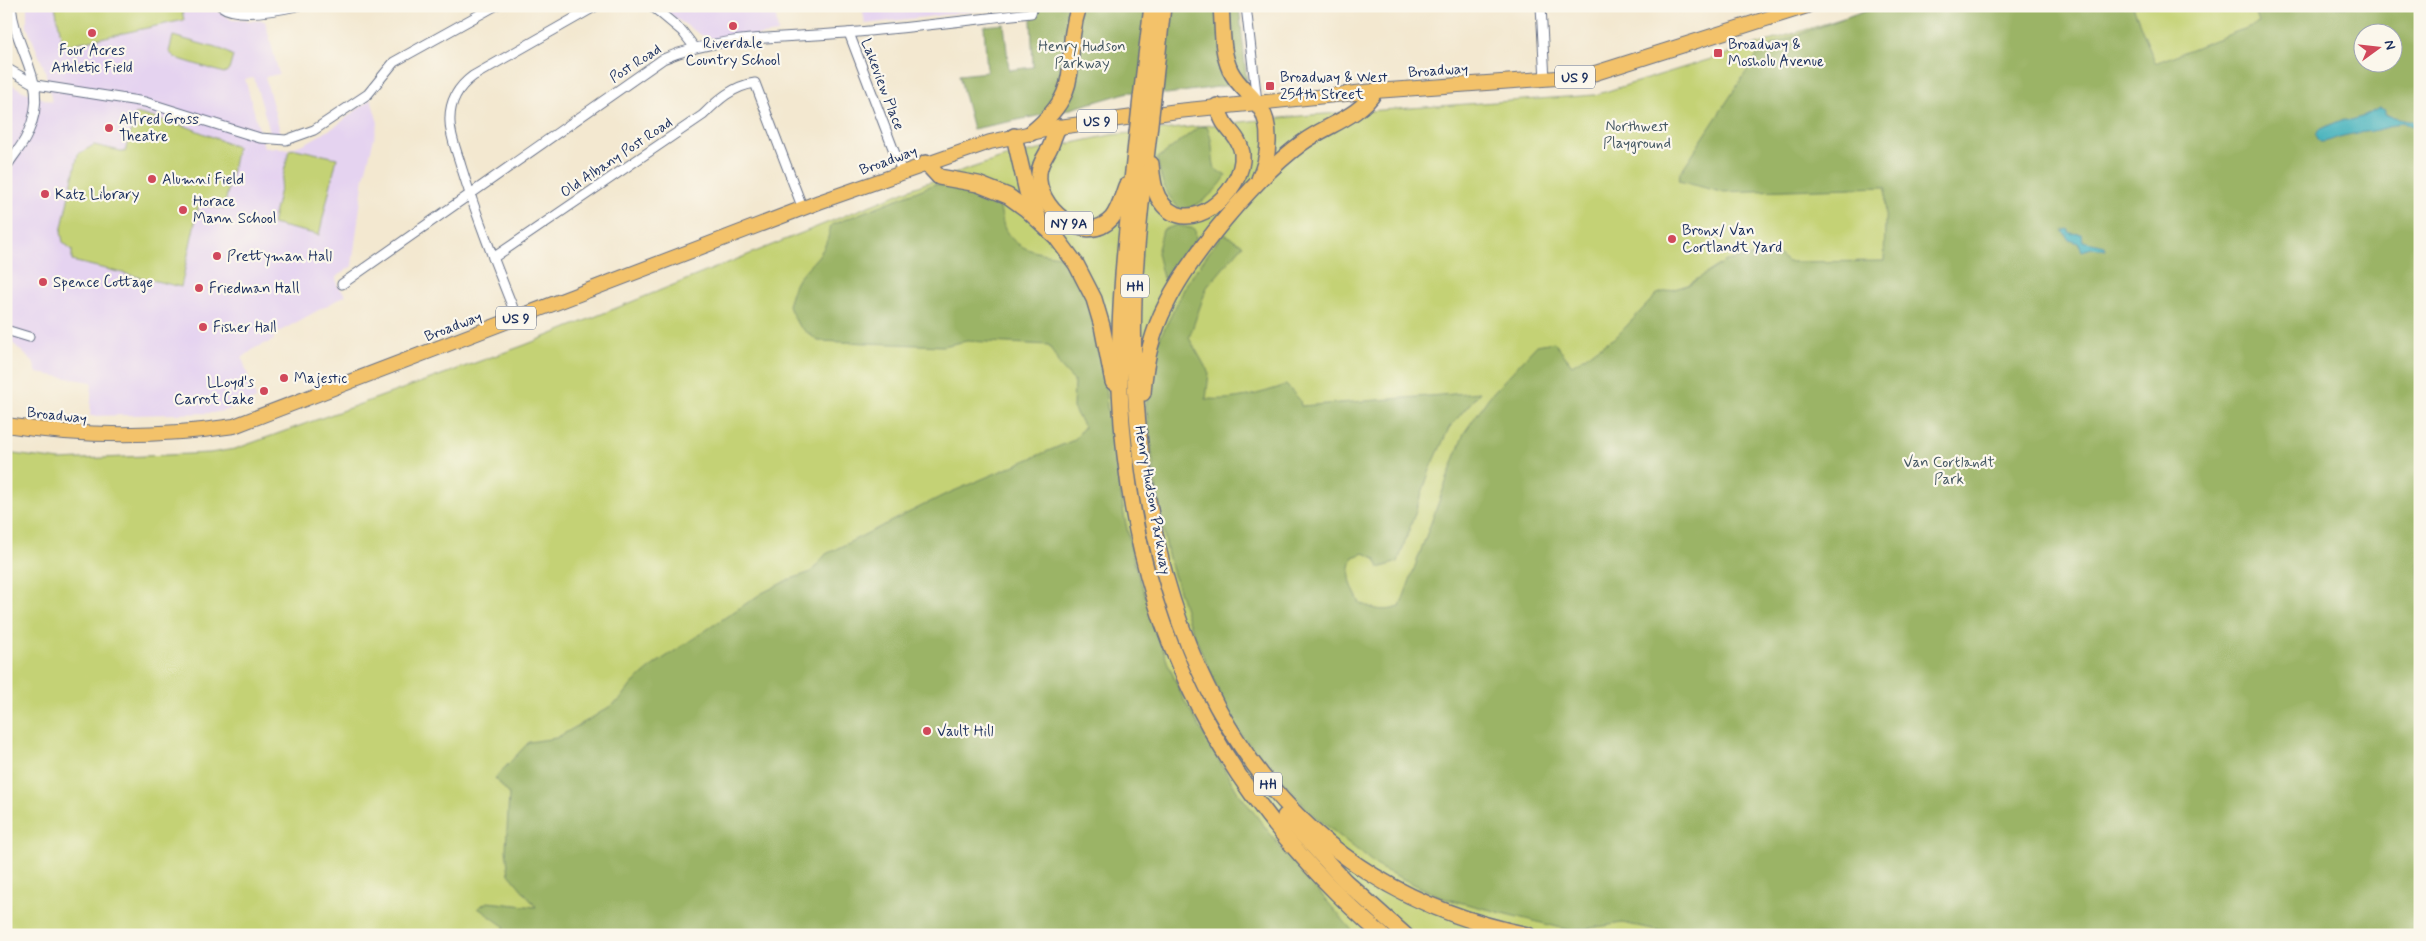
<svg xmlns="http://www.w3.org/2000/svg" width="2426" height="941" font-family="Mynerve,sans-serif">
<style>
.built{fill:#e5d3f0}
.green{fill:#c4d274;stroke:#708069;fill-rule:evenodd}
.forest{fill:#9bb466;stroke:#5b7262;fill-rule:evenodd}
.water{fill:#42b1bc;stroke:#2e708d}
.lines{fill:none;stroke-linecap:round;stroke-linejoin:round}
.minor-casing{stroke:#677086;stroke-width:11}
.primary-casing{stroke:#677086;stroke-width:16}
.motorway-casing{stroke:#677086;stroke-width:18}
.minor{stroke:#fff;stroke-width:9}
.primary{stroke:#f3c26a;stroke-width:14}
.motorway{stroke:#f3c26a;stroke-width:15}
.motorway-bridge-casing{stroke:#677086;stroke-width:18;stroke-linecap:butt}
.motorway-bridge{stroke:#f3c26a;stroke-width:15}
.poi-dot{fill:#d1495b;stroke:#fbf7ec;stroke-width:2}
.labels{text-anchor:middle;stroke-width:4.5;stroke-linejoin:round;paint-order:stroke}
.shield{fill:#fbf7ec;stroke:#5e6b89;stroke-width:1}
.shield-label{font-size:14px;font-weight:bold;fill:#1b2f5e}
.poi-label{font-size:15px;fill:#1b2f5e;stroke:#fbf7ec;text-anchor:start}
.park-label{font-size:15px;fill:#455864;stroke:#fbf7ec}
.street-label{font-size:15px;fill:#1b2f5e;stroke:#fbf7ec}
</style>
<rect width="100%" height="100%" fill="#fbf7ec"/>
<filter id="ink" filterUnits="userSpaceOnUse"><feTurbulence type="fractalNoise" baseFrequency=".02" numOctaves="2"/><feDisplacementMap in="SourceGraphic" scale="10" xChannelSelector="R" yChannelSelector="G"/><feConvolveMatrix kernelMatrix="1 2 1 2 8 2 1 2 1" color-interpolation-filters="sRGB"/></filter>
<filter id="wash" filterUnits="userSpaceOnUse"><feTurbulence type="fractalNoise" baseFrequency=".0096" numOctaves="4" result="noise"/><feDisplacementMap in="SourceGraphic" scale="20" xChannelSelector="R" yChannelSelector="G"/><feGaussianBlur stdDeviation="1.12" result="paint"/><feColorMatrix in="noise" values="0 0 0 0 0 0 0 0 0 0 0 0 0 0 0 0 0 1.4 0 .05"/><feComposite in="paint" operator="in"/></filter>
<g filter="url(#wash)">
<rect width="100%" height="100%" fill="#f3e8d0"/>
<g class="built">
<path d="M27 6H210L232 20 265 21 279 74 265 77 281 135 270 132 254 78 245 79 264 147 289 149 306 143 336 126 371 99 378 123 364 177 352 266 336 277 337 285 346 295 273 335 274 340 255 348 242 358 256 399 233 409 212 413 90 416 92 382 37 373 33 362 6 337V81L23 91 52 102 45 70 27 27Z"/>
<path d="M657 6H775L778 33 717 40 701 35Z"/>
<path d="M862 6H1020L865 24Z"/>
</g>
<g class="green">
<path d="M55 6H181L184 20 63 46Z"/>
<path d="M1882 6H2420V935H6V453L60 460 210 453 235 449 525 345 923 184 1005 157 1111 135 1311 115 1595 95ZM2364 32H2394V62H2364Z"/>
<path d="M173 36 223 50 233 56 229 70 224 73 176 58 169 52Z"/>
<path d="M136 113 188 127 237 147 224 209 199 204 181 287 72 261V250L63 242 61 232 78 154 94 145 125 152Z"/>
<path d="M296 149 337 158 319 235 272 224 289 150Z"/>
</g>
<g class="forest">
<path d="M1037 6H1239L1247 83 1167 94 1129 92 1067 110 973 129 959 75 987 72 984 26 1004 24 1009 70 1033 67 1031 20Z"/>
<path d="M1877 6H2133L2155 63 2259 23 2253 6H2420V935H1700L1673 933 1622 923 1573 931 1443 898 1380 868 1312 814 1234 727 1189 623 1168 555 1156 487 1146 406 1157 344 1187 283 1223 233 1243 245 1207 287 1189 338 1209 373 1206 399C1234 401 1260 394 1286 385L1300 400 1301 406 1480 392 1449 428 1430 470 1398 562 1379 568 1375 558 1364 553 1353 557C1346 575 1351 586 1360 603 1375 610 1384 612 1400 607L1464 433 1489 397 1537 345 1554 342 1572 365 1617 336 1657 294 1688 285 1726 261 1753 256 1779 255 1788 262 1884 261 1886 187 1721 192 1679 181 1680 173 1758 54 1773 44ZM2364 32H2394V62H2364Z"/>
<path d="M1200 126 1207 127C1214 140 1211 155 1215 169L1226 176C1217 191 1199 207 1182 210 1165 197 1161 179 1157 159Z"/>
<path d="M935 184 956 187 999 204C1001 211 1002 220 1004 227 1014 250 1040 254 1062 256L1076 276 1087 298 1102 353 1107 406 1124 515 1135 565 1168 664 1184 700 1237 791 1279 845 1356 935H498L505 927 478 908 487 902 536 907 509 874 506 850 509 794 495 778 529 742 556 738 590 719 620 700 632 684 655 664 762 593 788 580 811 572 826 554 942 496 1074 440 1084 427 1073 408 1074 381 1060 366 1049 345 967 341 943 346 818 341 798 325 788 305C791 297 793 286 798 279 816 256 825 256 831 225Z"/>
<path d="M1177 225 1195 229 1196 239 1177 263 1172 276 1163 278 1157 253 1163 230Z"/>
</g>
<g class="water">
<path d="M2379 108 2385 110V115L2413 121V124L2420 127V130L2402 121C2383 132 2363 131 2343 136 2334 138 2329 142 2320 142L2316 135 2318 130 2344 119 2351 120 2365 116Z"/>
<path d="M2068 229 2070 233 2082 234 2083 241 2105 246 2106 250 2092 248 2082 251 2079 243 2069 240 2063 231Z"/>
</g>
</g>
<g filter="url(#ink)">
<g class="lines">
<defs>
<g id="minor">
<path d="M221 6C237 18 279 10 297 6"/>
<path d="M652 6 682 31 695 48"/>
<path d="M1246 6 1257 102"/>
<path d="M1541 6 1545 80"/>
<path d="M849 33 902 172"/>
<path d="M6 68 36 85 145 102 260 138 286 140 314 130 368 94 394 62 495 6"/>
<path d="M6 168C12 156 22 147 27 135 52 82 16 56 11 6"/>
<path d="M493 258 703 115C718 100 733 86 755 83L803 209"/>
<path d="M342 284 663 59C718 35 786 38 846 33 908 28 969 20 1031 13L1033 6"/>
<path d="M517 318C497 268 477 218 461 166 457 152 450 136 450 122 449 102 458 87 473 76L596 6"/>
<path d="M6 330 29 337"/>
</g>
<path id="primary" d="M6 425C82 437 159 437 234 426L819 202 990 142 1059 127 1178 111 1375 91 1586 76 1807 6"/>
<g id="motorway">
<path d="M1221 6C1223 28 1221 50 1230 70 1237 85 1250 93 1259 106 1273 125 1269 159 1259 179"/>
<path d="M1153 97 1163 6"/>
<path d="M1141 98 1152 6"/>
<path d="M1059 127C1054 133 1054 138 1051 145 1047 155 1040 161 1039 173 1035 206 1084 249 1112 218 1119 209 1122 197 1126 186"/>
<path d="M1031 133C1089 86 1060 64 1079 6"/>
<path d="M1149 133C1140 209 1131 285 1134 361 1143 624 1244 878 1528 935"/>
<path d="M1137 134C1128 219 1117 305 1120 390 1129 613 1213 789 1382 935"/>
<path d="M1014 136 1027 192 1038 216"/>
<path d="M926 163 939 177 978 184 1008 196 1026 209 1056 237 1076 264 1094 299 1102 326 1113 382"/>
<path d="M1151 164C1152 175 1153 187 1158 197 1184 245 1246 192 1242 153 1240 140 1232 134 1225 124 1221 119 1220 112 1217 106"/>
<path d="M1143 393C1145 363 1152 332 1166 305 1190 255 1257 176 1302 143 1326 125 1360 117 1375 91"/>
<path d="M1285 816 1345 881 1405 935"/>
</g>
</defs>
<use href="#minor" class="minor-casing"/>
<use href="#primary" class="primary-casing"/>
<use href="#motorway" class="motorway-casing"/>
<use href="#minor" class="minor"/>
<use href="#primary" class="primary"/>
<use href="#motorway" class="motorway"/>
<defs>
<g id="motorway-bridge">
<path d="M1149 133 1153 97"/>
<path d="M1137 134 1141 98"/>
</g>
</defs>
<use href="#motorway-bridge" class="motorway-bridge-casing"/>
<use href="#motorway-bridge" class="motorway-bridge"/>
</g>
</g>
<g class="poi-dot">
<circle cx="733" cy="26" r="5"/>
<circle cx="92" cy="33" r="5"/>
<rect x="1713" y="48" width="10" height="10" rx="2.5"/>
<rect x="1265" y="81" width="10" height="10" rx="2.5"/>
<circle cx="109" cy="128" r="5"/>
<circle cx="152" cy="179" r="5"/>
<circle cx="45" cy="194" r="5"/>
<circle cx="183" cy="210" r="5"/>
<circle cx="1672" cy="239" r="5"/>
<circle cx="217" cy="256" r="5"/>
<circle cx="43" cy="282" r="5"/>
<circle cx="199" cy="288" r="5"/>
<circle cx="203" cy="327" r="5"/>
<circle cx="284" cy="378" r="5"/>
<circle cx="264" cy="391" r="5"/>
<circle cx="927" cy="731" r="5"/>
</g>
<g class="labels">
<g class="shield">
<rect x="1555" y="65.5" width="40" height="23" rx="4"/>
<rect x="1077" y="109.5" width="40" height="23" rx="4"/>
<rect x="1045" y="211.5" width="48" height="23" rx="4"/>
<rect x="1121" y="274.5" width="28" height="23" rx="4"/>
<rect x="496" y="306.5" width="40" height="23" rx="4"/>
<rect x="1254" y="772.5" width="28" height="23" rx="4"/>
</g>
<g class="shield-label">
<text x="1575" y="82">US 9</text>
<text x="1097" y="126">US 9</text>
<text x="1069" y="228">NY 9A</text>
<text x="1135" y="291">HH</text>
<text x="516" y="323">US 9</text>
<text x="1268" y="789">HH</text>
</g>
<g class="poi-label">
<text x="733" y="48" text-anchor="middle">Riverdale<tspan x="733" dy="17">Country School</tspan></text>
<text x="1728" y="49">Broadway &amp;<tspan x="1728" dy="17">Mosholu Avenue</tspan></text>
<text x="92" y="55" text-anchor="middle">Four Acres<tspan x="92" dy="17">Athletic Field</tspan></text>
<text x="1280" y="82">Broadway &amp; West<tspan x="1280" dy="17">254th Street</tspan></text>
<text x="119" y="124">Alfred Gross<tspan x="119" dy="17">Theatre</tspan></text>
<text x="162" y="184">Alumni Field</text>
<text x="55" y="199">Katz Library</text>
<text x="193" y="206">Horace<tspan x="193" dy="17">Mann School</tspan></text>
<text x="1682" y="235">Bronx/ Van<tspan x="1682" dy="17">Cortlandt Yard</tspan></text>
<text x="227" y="261">Prettyman Hall</text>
<text x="53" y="287">Spence Cottage</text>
<text x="209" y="293">Friedman Hall</text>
<text x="213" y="332">Fisher Hall</text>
<text x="294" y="383">Majestic</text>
<text x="254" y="387" text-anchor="end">LLoyd's<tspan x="254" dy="17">Carrot Cake</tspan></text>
<text x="937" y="736">Vault Hill</text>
</g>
<g class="park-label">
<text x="1082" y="51">Henry Hudson<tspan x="1082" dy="17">Parkway</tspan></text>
<text x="1637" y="131">Northwest<tspan x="1637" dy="17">Playground</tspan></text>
<text x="1949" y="467">Van Cortlandt<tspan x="1949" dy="17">Park</tspan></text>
</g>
<g class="street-label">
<text transform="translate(635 63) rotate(-33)" y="5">Post Road</text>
<text transform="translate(1438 70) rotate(-4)" y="5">Broadway</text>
<text transform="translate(883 84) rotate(69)" y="5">Lakeview Place</text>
<text transform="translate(616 157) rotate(-34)" y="5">Old Albany Post Road</text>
<text transform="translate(888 160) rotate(-20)" y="5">Broadway</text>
<text transform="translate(453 326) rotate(-21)" y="5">Broadway</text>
<text transform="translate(57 415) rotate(6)" y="5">Broadway</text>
<text transform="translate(1153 500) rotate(80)" y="5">Henry Hudson Parkway</text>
</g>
</g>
<rect width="2426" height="941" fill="none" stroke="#fbf7ec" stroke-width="25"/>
<g transform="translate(2378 48) rotate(75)"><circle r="24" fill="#fbf7ec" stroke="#a1a7b3"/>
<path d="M0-4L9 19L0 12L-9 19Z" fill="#d1495b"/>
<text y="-8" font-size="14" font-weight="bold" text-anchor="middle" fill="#1b2f5e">N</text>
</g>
</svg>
